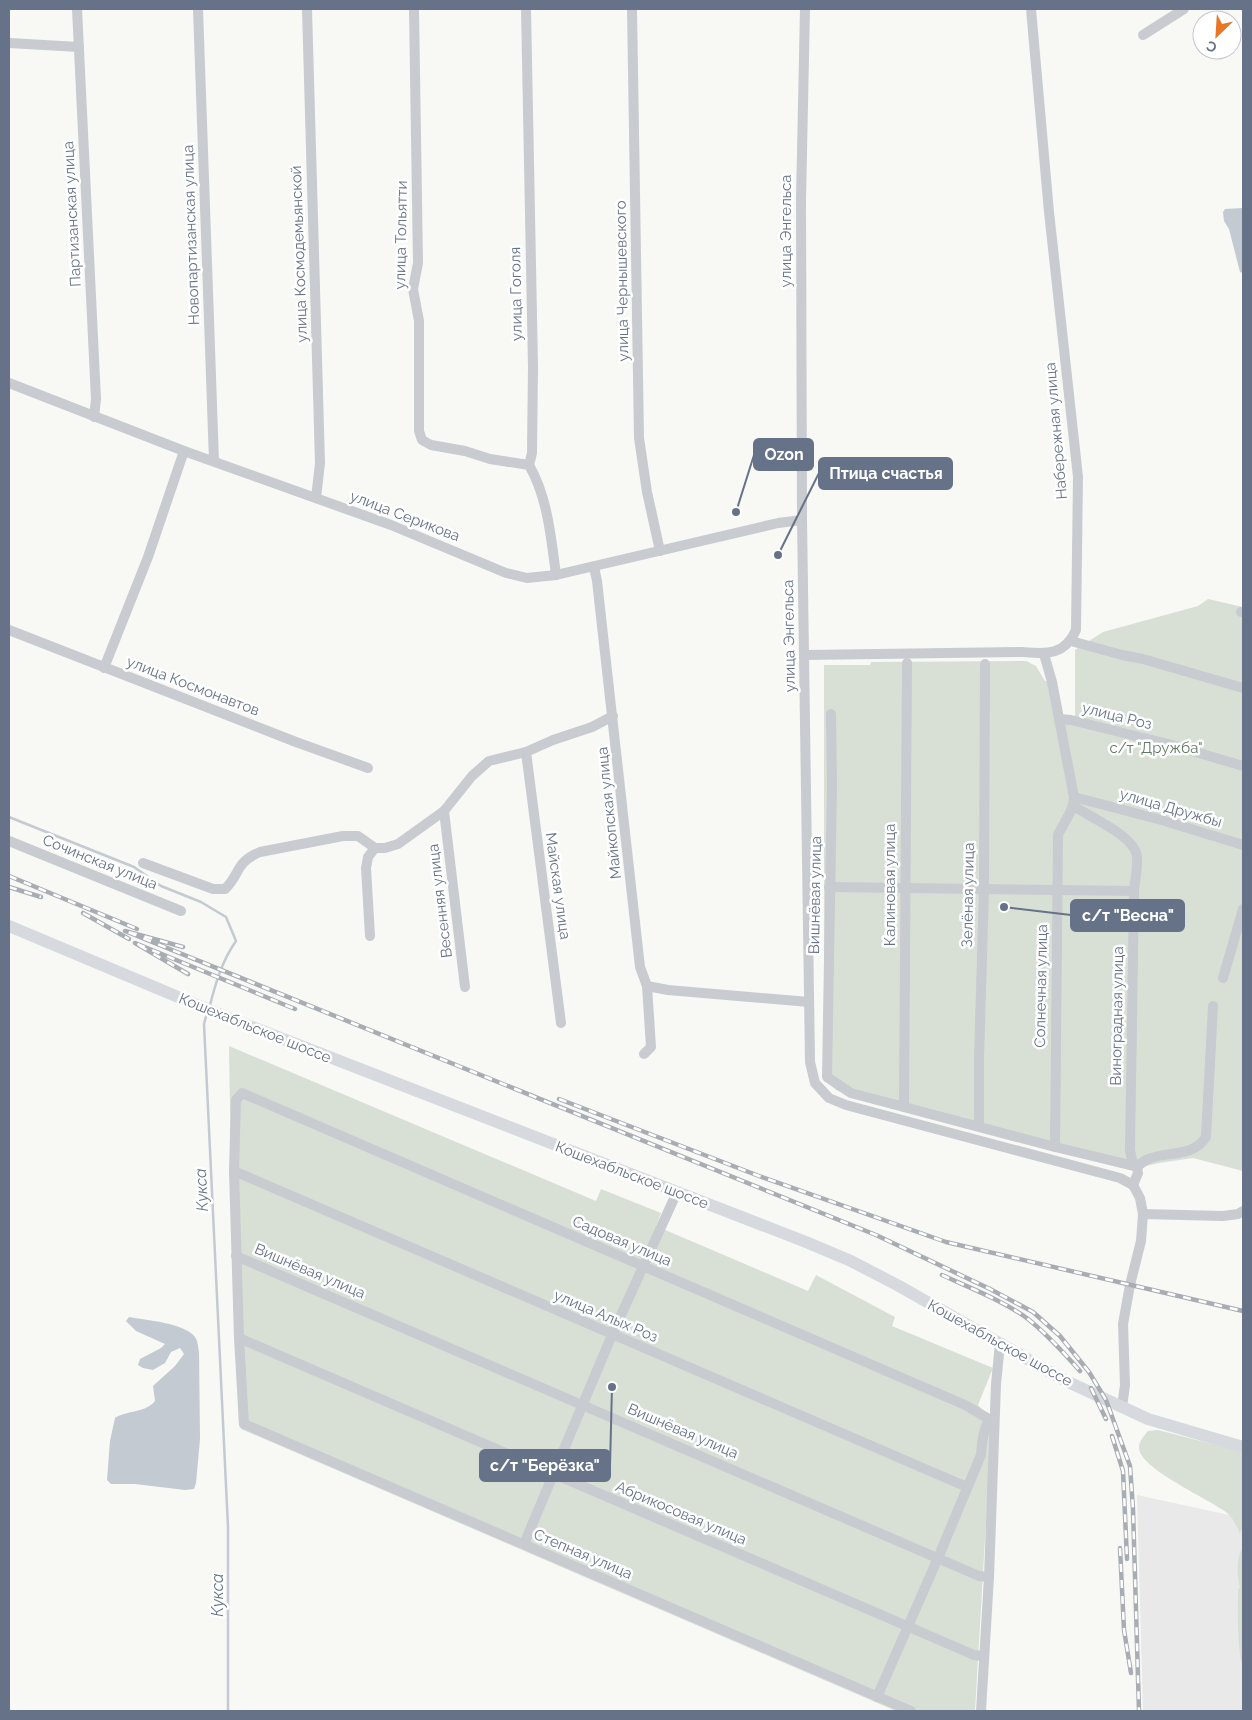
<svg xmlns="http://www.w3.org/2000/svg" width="1252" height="1720" font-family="Raleway,sans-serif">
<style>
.built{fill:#e8e9e8}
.green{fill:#d8e0d6}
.water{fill:#c3cad1}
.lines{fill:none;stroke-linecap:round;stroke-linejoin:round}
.stream{stroke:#c3cad1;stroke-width:2.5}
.minor{stroke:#c8cbcf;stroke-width:10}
.major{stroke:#d6dadf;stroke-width:12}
.rail-casing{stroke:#a8acb3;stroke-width:4.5}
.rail{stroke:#fff;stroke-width:2.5;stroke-dasharray:8;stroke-linecap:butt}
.labels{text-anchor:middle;stroke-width:5;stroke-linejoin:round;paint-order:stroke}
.street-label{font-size:15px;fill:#667287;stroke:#fff}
.park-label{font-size:15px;fill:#627961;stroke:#fff}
.water-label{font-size:16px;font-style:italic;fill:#627383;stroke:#fff}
.leader{fill:none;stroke:#667287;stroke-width:2}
.callout-dot{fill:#667287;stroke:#fff;stroke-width:2}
.callout{fill:#667287;stroke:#667287;stroke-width:2}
.callout-label{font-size:16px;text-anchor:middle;font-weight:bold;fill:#fff}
</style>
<rect width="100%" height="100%" fill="#f8f8f5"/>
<path class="built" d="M1137 1495 1243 1518V1711H1143Z"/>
<g class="green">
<path d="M1208 599 1243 607V1171L1193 1158 1159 1163 1129 1170 858 1099 836 1090 824 1078V665H870L871 662 1026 661 1036 666 1045 681 1054 680 1062 714 1075 717V650L1103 632 1198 606Z"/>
<path d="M229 1046 596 1201 601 1189 661 1213 656 1226 808 1291 816 1275 895 1317 892 1326 993 1368 978 1405 992 1419 975 1711H896L241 1429 239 1425 232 1235Z"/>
<path d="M1158 1430 1243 1452V1530H1241L1240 1534C1237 1526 1233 1518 1226 1512 1209 1499 1138 1468 1139 1447 1139 1441 1145 1435 1148 1431Z"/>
<path d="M1242 1549 1243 1550V1662L1241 1661C1237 1637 1238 1613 1238 1589L1240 1588C1237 1577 1236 1558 1242 1549Z"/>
</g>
<g class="water">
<path d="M1243 208V273L1240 272 1229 229 1224 221 1223 212 1225 209Z"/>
<path d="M129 1317C145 1320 185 1323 195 1337 198 1341 198 1348 199 1352L200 1439 196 1483 194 1489 185 1490 135 1484H111L107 1480 110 1441 115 1418C127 1410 146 1413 155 1401L153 1386 175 1366 184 1354 180 1348 171 1352 165 1363 153 1370 143 1368 138 1365 140 1359 161 1348 165 1344 136 1331 126 1321Z"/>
</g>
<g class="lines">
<g class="stream">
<path d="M9 817 134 867 161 886 201 902 226 917 236 941C222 961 216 982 210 1005"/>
<path d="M207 1013 204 1024 228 1527V1711"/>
</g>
<g class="minor">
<path d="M77 9 96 399 94 417"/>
<path d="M198 9 214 461"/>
<path d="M307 9 320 463 316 498"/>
<path d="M414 9 418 263 413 289 419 321V431L422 440 431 445 465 451 490 459 529 465"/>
<path d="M526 9 533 367 532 453 529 465C548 498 551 538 556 575"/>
<path d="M632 9 639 438 647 492 660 551"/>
<path d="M805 9 801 199 802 520 810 1062 815 1083 829 1098 846 1105 1120 1178 1133 1185 1140 1198 1143 1214 1141 1241 1130 1285 1123 1324 1125 1385 1122 1407"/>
<path d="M1143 35 1184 9"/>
<path d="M9 43 79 47"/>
<path d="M9 383 184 451 391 525 506 573 527 578 556 575 778 523 802 520"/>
<path d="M594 567 597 581 640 967 647 986 651 1047 644 1054"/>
<path d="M1241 612H1243"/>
<path d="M9 630 296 742 368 768"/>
<path d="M1071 641 1122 655 1143 659 1243 688"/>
<path d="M1044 654 1052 682 1074 797C1074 810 1064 822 1058 835L1055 1147"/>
<path d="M805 655 1022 652C1047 654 1064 656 1076 630L1078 477 1049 212 1031 9"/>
<path d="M104 668 148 557 184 451"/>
<path d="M831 714 832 785 827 1077 851 1093 1055 1147 1130 1165 1137 1167 1138 1173 1133 1185"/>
<path d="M1059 719 1071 720 1172 745 1243 766"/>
<path d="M526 752 561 1023"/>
<path d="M1074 797 1165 821 1243 845"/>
<path d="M1074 806C1089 817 1134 835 1137 856 1138 867 1135 880 1134 891L1130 1150 1132 1160 1137 1167C1139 1165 1143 1162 1146 1160 1166 1150 1192 1159 1206 1137L1213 1006"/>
<path d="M444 811 465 987"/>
<path d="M9 841 181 911"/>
<path d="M143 863 213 889H225C241 874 234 863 260 852L343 836H358L375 848H385L398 844 444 811 472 776 489 761 526 752 553 740 592 727 613 716"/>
<path d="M829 887 1134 891"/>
<path d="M370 936 366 868 368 857 375 848"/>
<path d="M1223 978 1243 909"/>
<path d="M647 986 668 990 809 1002"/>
<path d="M904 1107 907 663"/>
<path d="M979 1126V1058L984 890 985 664"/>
<path d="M234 1171 967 1487"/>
<path d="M1143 1214 1223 1216 1238 1214 1243 1211"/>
<path d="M236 1256 979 1576 989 1577"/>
<path d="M239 1338 974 1655 983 1656"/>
<path d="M524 1544 612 1335 677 1192"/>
<path d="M877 1697 938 1558 981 1455C982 1442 983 1431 989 1419"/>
<path d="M911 1711 244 1424 239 1338 234 1171 236 1100 242 1093 965 1405 989 1419"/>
<path d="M981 1711 989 1577 996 1384 1000 1344"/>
</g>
<path class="major" d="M9 926 221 1015 806 1242 851 1261 899 1286 1066 1381 1148 1419 1243 1447"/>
<defs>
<g id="rail">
<path d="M9 876 137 929"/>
<path d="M9 887 41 897"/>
<path d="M83 913 129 939"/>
<path d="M183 947 125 931 876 1235 990 1289 1033 1312 1060 1336 1089 1372 1106 1400 1130 1466 1133 1509 1139 1711"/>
<path d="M188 974 135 943 295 1009"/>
<path d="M559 1099 759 1176 946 1242 1243 1311"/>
<path d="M942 1275C970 1288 1004 1301 1028 1319 1047 1334 1064 1353 1080 1371"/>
<path d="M1091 1388 1106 1419"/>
<path d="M1112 1436 1123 1471 1127 1559"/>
<path d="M1120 1548 1124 1630 1131 1673"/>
</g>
</defs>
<use href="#rail" class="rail-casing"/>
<use href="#rail" class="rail"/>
</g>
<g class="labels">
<g class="street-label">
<text transform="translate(72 214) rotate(-93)" y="5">Партизанская улица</text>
<text transform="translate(786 231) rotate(-90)" y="5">улица Энгельса</text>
<text transform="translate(191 235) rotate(-92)" y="5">Новопартизанская улица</text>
<text transform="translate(401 235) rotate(-89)" y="5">улица Тольятти</text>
<text transform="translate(299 254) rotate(-92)" y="5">улица Космодемьянской</text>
<text transform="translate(622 281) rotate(-91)" y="5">улица Чернышевского</text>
<text transform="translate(516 294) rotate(-91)" y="5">улица Гоголя</text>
<text transform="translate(1056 431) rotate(-95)" y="5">Набережная улица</text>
<text transform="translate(405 516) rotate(21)" y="5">улица Серикова</text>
<text transform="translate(789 636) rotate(-91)" y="5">улица Энгельса</text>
<text transform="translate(193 686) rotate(21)" y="5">улица Космонавтов</text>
<text transform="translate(1117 716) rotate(14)" y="5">улица Роз</text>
<text transform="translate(1171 808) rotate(16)" y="5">улица Дружбы</text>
<text transform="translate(609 813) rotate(-96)" y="5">Майкопская улица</text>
<text transform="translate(100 862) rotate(22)" y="5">Сочинская улица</text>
<text transform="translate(890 885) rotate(-90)" y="5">Калиновая улица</text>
<text transform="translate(558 886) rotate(82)" y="5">Майская улица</text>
<text transform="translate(815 895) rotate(-89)" y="5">Вишнёвая улица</text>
<text transform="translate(968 895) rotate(-89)" y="5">Зелёная улица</text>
<text transform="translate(440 901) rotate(-97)" y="5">Весенняя улица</text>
<text transform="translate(1041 986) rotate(-89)" y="5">Солнечная улица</text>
<text transform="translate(1117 1016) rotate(-89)" y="5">Виноградная улица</text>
<text transform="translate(255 1028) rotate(22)" y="5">Кошехабльское шоссе</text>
<text transform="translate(632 1175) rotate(21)" y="5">Кошехабльское шоссе</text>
<text transform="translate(622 1241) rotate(23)" y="5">Садовая улица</text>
<text transform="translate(310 1271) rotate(23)" y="5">Вишнёвая улица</text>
<text transform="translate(606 1316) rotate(23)" y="5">улица Алых Роз</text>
<text transform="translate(1000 1343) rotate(29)" y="5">Кошехабльское шоссе</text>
<text transform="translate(683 1431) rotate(23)" y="5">Вишнёвая улица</text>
<text transform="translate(681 1513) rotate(23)" y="5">Абрикосовая улица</text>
<text transform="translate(583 1554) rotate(23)" y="5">Степная улица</text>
</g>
<g class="park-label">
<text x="1156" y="753">с/т "Дружба"</text>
</g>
<g class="water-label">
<text transform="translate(201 1190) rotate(-93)" y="6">Кукса</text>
<text transform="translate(217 1595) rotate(-90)" y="6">Кукса</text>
</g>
</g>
<path class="leader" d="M736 512L754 455M778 555L819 473M1004 907L1071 915M612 1387L610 1466"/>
<g class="callout-dot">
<circle cx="736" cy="512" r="5"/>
<circle cx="778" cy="555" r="5"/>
<circle cx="1004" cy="907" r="5"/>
<circle cx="612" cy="1387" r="5"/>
</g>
<g class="callout">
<rect x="754" y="439" width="59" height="31" rx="5"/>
<rect x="819" y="458" width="133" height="31" rx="5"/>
<rect x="1071" y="900" width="113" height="31" rx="5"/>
<rect x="480" y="1450" width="130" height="31" rx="5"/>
</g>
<g class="callout-label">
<text x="784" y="460">Ozon</text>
<text x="886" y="479">Птица счастья</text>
<text x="1128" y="921">с/т "Весна"</text>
<text x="545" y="1471">с/т "Берёзка"</text>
</g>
<rect width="1252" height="1720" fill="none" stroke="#667287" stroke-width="20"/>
<g transform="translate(1217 35) rotate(205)"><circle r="24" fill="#ffffff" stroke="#c2c7cf"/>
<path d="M0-4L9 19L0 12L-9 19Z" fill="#e77726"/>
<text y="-8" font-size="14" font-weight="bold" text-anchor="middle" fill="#667287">С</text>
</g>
</svg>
